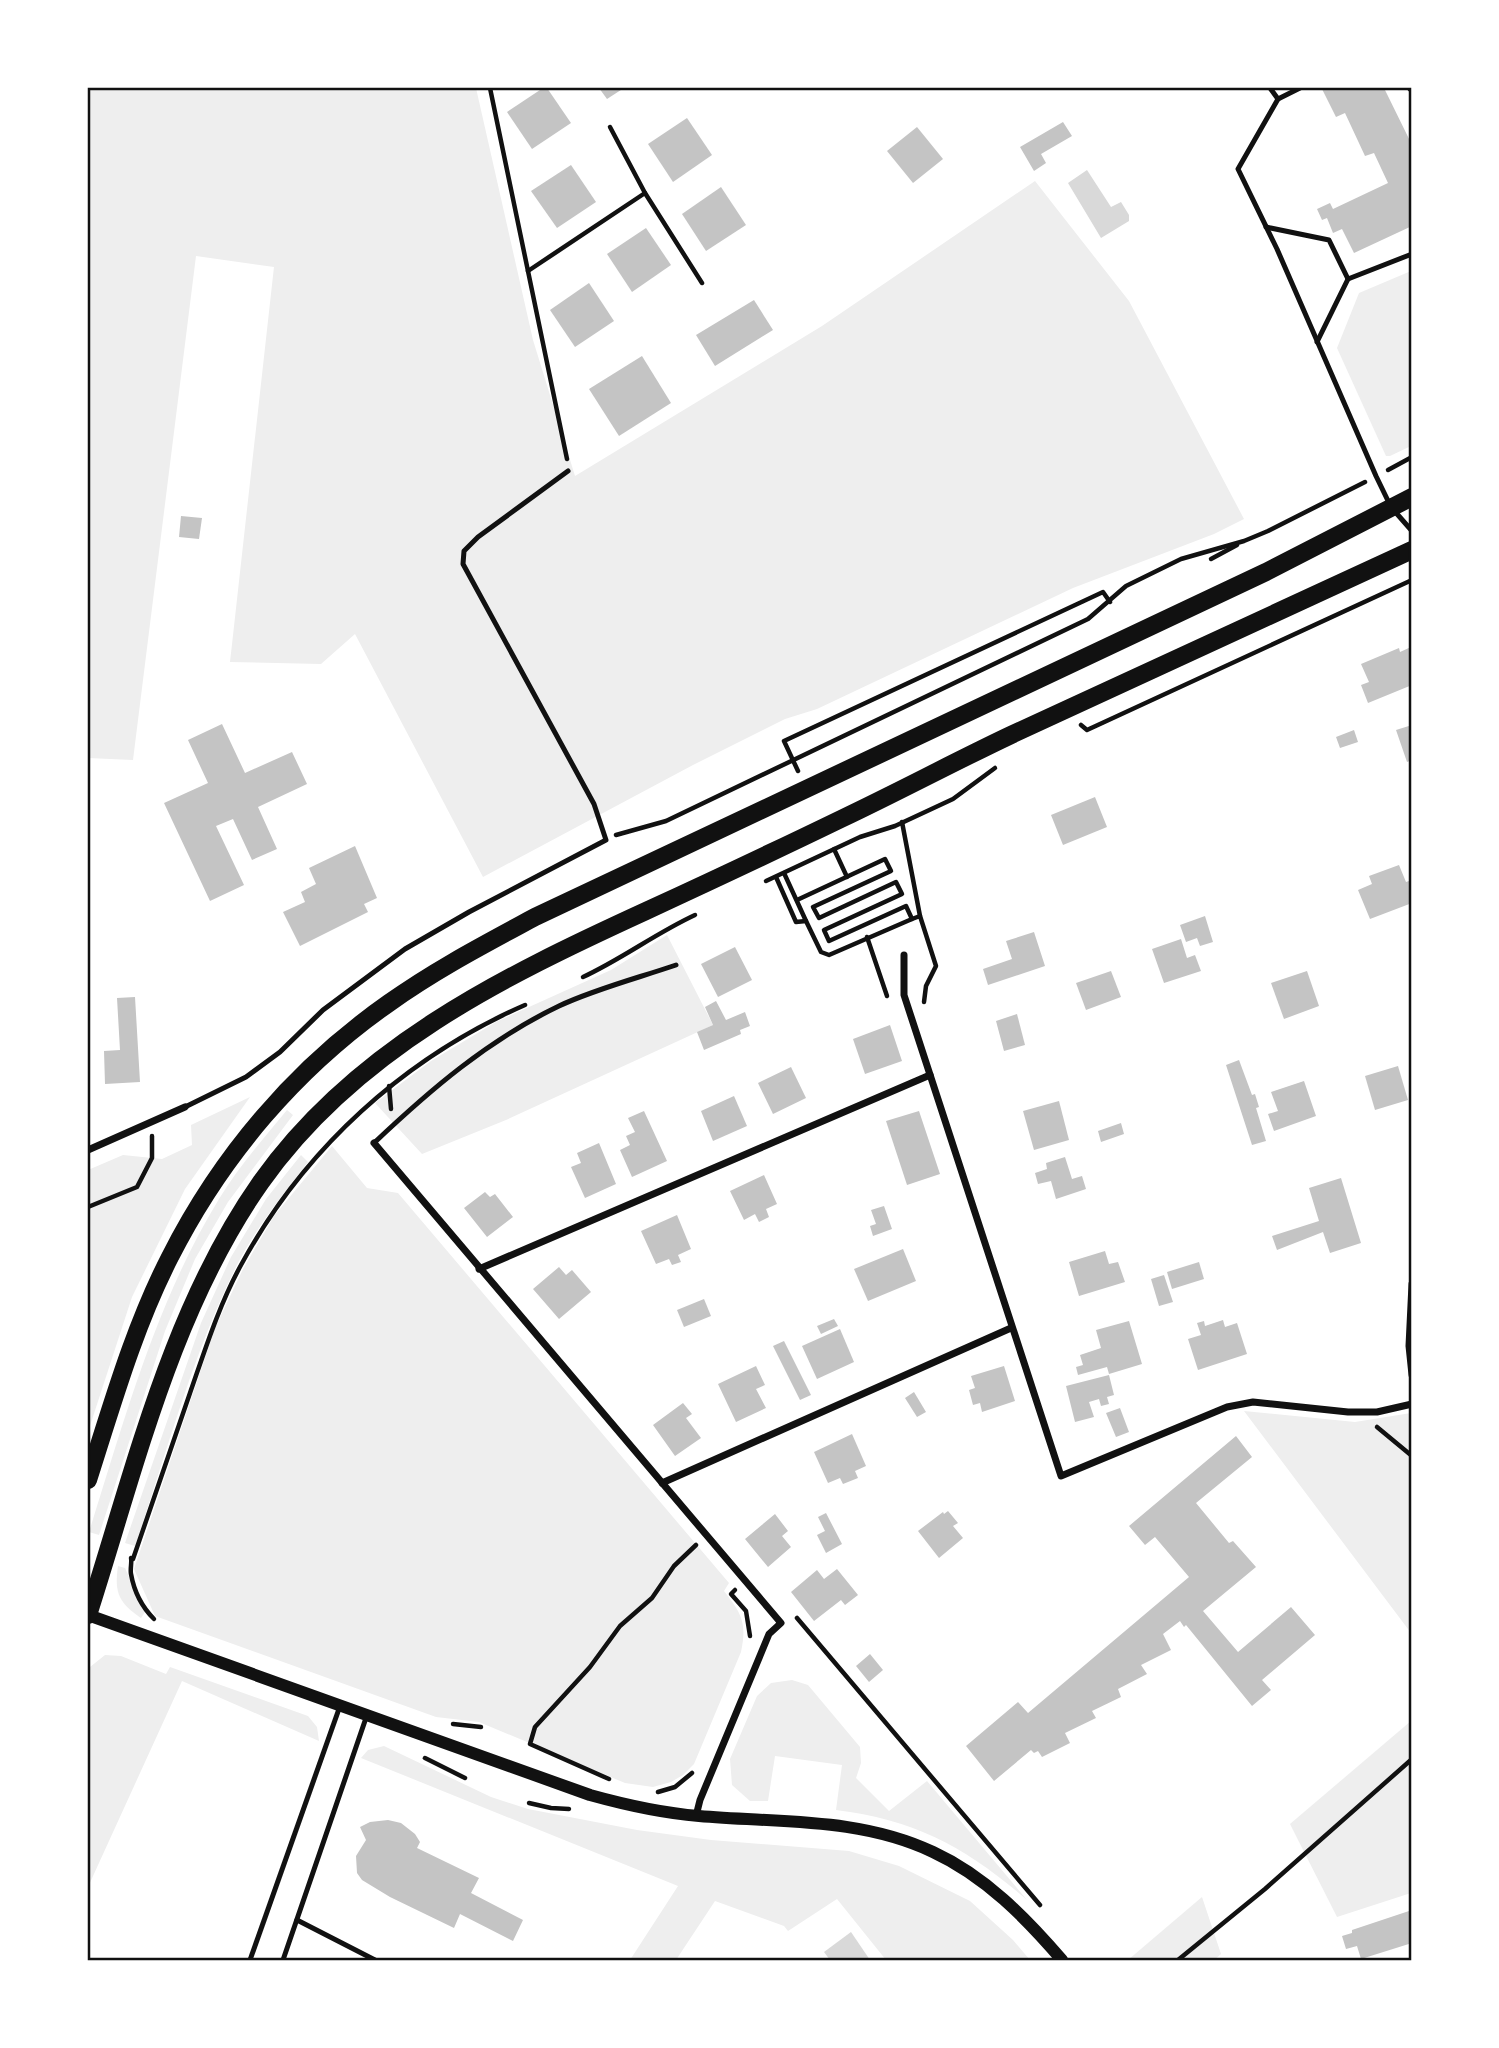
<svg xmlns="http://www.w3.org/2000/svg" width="1499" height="2048" font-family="Barlow,sans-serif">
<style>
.green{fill:#eee}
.water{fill:#d9d9d9}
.building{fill:#c4c4c4}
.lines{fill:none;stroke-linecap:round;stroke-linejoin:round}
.path{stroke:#111;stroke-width:4.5}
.service{stroke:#111;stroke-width:5}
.minor{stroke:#111;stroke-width:7}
.tertiary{stroke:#111;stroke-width:12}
.primary{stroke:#111;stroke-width:18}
.neatline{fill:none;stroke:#111;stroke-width:2.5}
</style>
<rect width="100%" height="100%" fill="#fff"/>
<g class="green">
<path d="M88 88H476L533 340 575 476 822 326 1035 181 1129 301 1244 519 1214 534 1073 588 817 709 785 719 693 765 483 877 355 634 321 664 230 662 274 267 196 256 133 760 88 758Z"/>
<path d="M1411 271V446L1390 456H1386L1337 348 1359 293Z"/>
<path d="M667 935 713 1025 506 1120 422 1154 375 1103 431 1061 496 1022 611 970Z"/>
<path d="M250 1097 185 1189 132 1297 88 1432V1170L123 1155 162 1159 192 1145 191 1125Z"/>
<path d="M287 1110 293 1115 228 1202 195 1259 165 1331 99 1535 89 1532C125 1418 156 1302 219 1199 238 1168 263 1139 287 1110Z"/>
<path d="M332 1146 367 1188 398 1193 729 1583 724 1591C742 1614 747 1623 741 1652L694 1764 683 1775 671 1782 653 1787 625 1783 479 1722 436 1717 155 1616 134 1569 215 1328 243 1269 274 1216Z"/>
<path d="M301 1155 308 1162C283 1194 257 1227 238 1263 193 1352 167 1452 135 1546L125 1543 201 1323 231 1257 266 1199Z"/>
<path d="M1244 1411 1355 1422 1411 1413V1633Z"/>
<path d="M118 1566 125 1568 145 1612 141 1618C119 1603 114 1593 118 1566Z"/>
<path d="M105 1655 121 1656 166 1674 170 1667 308 1716 317 1727 319 1741 182 1681 88 1887V1675L90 1667Z"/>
<path d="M792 1680 808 1685 860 1747 861 1763 856 1778 889 1811 927 1781 1027 1900C967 1848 916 1820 836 1810L842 1765 775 1756 768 1801H750L732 1785 730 1759 757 1696 771 1683Z"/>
<path d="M1411 1721V1893L1337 1917 1290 1824Z"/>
<path d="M384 1746 491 1797 528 1809 637 1830 711 1840 849 1851 899 1866 970 1901 1013 1940 1030 1960H886L837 1899 788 1931 784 1926 715 1901 676 1960H630L678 1886 361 1758 368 1750Z"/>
<path d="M1202 1897 1221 1954 1214 1960H1128Z"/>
</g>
<g class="water">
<path d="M1087 170 1111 207 1121 202 1129 215V221L1101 238 1068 183Z"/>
<path d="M851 1932 870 1960H830L824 1952Z"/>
</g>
<g class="building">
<path d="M543 88H547L571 123 532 149 507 112Z"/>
<path d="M599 88H624L607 99Z"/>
<path d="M1326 88H1384L1412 145V226L1354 253 1342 229 1333 233 1327 218 1322 220 1317 209 1330 203 1333 209 1388 183 1374 153 1365 156 1345 113 1336 117 1322 89Z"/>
<path d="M687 118 712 155 673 182 648 144Z"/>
<path d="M1063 122 1072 136 1041 154 1046 163 1034 171 1020 147Z"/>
<path d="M917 127 943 159 913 183 887 151Z"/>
<path d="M571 165 596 202 557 228 531 191Z"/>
<path d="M721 187 746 225 706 251 682 214Z"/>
<path d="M646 228 671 265 632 292 607 254Z"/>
<path d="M589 283 614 321 575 347 550 310Z"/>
<path d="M754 300 773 330 715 366 696 335Z"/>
<path d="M642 356 671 403 619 436 589 389Z"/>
<path d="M181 516 202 518 199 539 179 537Z"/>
<path d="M1411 647 1412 685 1368 703 1361 685 1369 682 1361 664 1399 648 1400 652Z"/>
<path d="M222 724 245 773 292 752 307 784 258 807 277 849 252 860 233 819 216 826 244 885 210 901 164 803 208 783 188 740Z"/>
<path d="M1412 725V760L1407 762 1396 730Z"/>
<path d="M1354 730 1358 742 1340 748 1336 737Z"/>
<path d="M1095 797 1107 827 1063 845 1051 815Z"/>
<path d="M355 846 377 898 364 904 368 912 300 946 283 912 305 902 301 892 316 884 309 868Z"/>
<path d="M1399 865 1406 882 1409 881 1412 887V903L1370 919 1358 890 1372 884 1369 876Z"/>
<path d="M1205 916 1213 942 1200 946 1197 938 1186 942 1180 925Z"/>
<path d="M1034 932 1045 966 988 985 983 969 1012 959 1006 941Z"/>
<path d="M1181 939 1187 958 1195 955 1201 971 1164 983 1152 949Z"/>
<path d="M735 947 752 980 718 997 701 964Z"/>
<path d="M1111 971 1121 997 1086 1010 1076 983Z"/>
<path d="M1307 971 1319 1006 1284 1019 1271 983Z"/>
<path d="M135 997 140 1082 105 1084 104 1051 120 1050 117 998Z"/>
<path d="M716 1001 726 1020 745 1012 750 1026 740 1030 741 1034 704 1050 697 1032 713 1025 705 1007Z"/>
<path d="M1017 1014 1025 1045 1004 1051 996 1021Z"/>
<path d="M890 1025 902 1061 865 1074 853 1039Z"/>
<path d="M1239 1060 1252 1095 1255 1094 1259 1107 1256 1108 1266 1141 1252 1145 1226 1065Z"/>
<path d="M1398 1066 1408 1100 1375 1110 1365 1076Z"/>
<path d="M791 1067 806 1098 773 1114 758 1083Z"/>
<path d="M1304 1081 1316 1116 1274 1131 1268 1114 1278 1111 1271 1092Z"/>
<path d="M734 1096 747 1126 713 1141 701 1111Z"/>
<path d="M1059 1101 1069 1140 1034 1150 1023 1111Z"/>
<path d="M644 1111 667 1161 632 1177 620 1150 630 1145 626 1136 635 1132 628 1118Z"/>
<path d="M919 1111 940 1174 907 1185 886 1121Z"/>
<path d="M1121 1123 1124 1134 1101 1142 1098 1131Z"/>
<path d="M599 1143 616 1184 585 1198 571 1167 581 1163 577 1153Z"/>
<path d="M1065 1157 1072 1179 1082 1176 1086 1189 1056 1199 1051 1181 1038 1184 1035 1173 1047 1169 1046 1163Z"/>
<path d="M764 1175 777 1204 766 1209 769 1217 759 1222 755 1214 744 1220 730 1191Z"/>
<path d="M1341 1178 1361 1243 1330 1253 1323 1232 1277 1250 1272 1236 1319 1221 1309 1188Z"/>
<path d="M485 1192 490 1197 495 1194 513 1217 487 1237 464 1208Z"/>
<path d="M884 1206 892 1229 873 1236 870 1226 876 1224 871 1210Z"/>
<path d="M677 1215 691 1249 678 1255 681 1262 672 1265 669 1259 656 1264 641 1231Z"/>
<path d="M903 1249 916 1281 868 1301 854 1269Z"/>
<path d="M1105 1251 1109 1264 1118 1262 1125 1282 1079 1296 1069 1262Z"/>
<path d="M1199 1262 1204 1279 1172 1289 1167 1272Z"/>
<path d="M559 1267 566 1275 572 1270 591 1292 559 1319 533 1289Z"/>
<path d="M1164 1275 1173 1302 1159 1306 1151 1279Z"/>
<path d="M704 1299 711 1316 684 1327 677 1310Z"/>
<path d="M834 1319 838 1326 821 1334 817 1326Z"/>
<path d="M1223 1320 1225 1327 1237 1323 1247 1354 1198 1370 1188 1339 1201 1335 1197 1323 1204 1321 1205 1326Z"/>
<path d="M1129 1321 1142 1364 1109 1374 1107 1367 1078 1375 1076 1367 1083 1365 1080 1355 1101 1348 1096 1330Z"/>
<path d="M840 1329 854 1362 817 1379 802 1346Z"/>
<path d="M784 1341 811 1395 800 1400 773 1346Z"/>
<path d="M756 1366 765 1385 756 1389 766 1408 736 1422 718 1384Z"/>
<path d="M1004 1366 1015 1401 982 1412 980 1403 973 1405 969 1390 975 1388 971 1376Z"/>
<path d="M1109 1375 1114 1395 1107 1397 1109 1404 1101 1406 1099 1399 1089 1402 1094 1417 1075 1422 1066 1386Z"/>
<path d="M914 1392 926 1412 917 1417 905 1398Z"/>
<path d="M683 1403 692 1414 686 1418 701 1438 675 1456 653 1425Z"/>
<path d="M1120 1408 1129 1432 1116 1437 1106 1413Z"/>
<path d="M852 1434 866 1466 855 1471 858 1478 843 1484 840 1478 828 1483 814 1452Z"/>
<path d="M1236 1436 1252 1457 1196 1503 1229 1543 1233 1541 1256 1567 1203 1611 1238 1652 1291 1607 1315 1635 1262 1680 1271 1690 1252 1706 1186 1625 1184 1627 1180 1621 1163 1634 1171 1650 1141 1665 1147 1674 1118 1689 1121 1697 1092 1711 1096 1718 1065 1733 1070 1743 1042 1757 1038 1751 1034 1753 1031 1750 994 1781 966 1746 1018 1702 1028 1713 1189 1577 1155 1537 1145 1545 1129 1526Z"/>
<path d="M948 1511 958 1523 953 1526 963 1538 939 1558 918 1531 943 1512 944 1514Z"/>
<path d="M826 1513 842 1544 826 1553 817 1535 825 1531 818 1517Z"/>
<path d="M775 1514 788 1531 782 1536 791 1547 768 1567 745 1539Z"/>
<path d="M837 1569 858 1595 845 1605 841 1600 814 1621 791 1592 817 1570 824 1579Z"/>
<path d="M870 1654 883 1670 869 1682 856 1666Z"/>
<path d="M388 1820 401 1823 415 1834 420 1842 417 1848 479 1878 471 1893 523 1920 513 1941 460 1914 454 1928 390 1897 362 1880 357 1873 356 1856 366 1840 360 1827 370 1822Z"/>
<path d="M1412 1910V1943L1361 1959 1357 1946 1346 1949 1342 1936 1352 1933V1930Z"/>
</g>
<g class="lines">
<g class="path">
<path d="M490 88 567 459"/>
<path d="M610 127 645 193"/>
<path d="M528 271 645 193 702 283"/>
<path d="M1388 470 1412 457"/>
<path d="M1211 559 1237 545"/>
<path d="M1081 725 1087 730 1412 580"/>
<path d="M798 771 784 741 1103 592 1110 602"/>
<path d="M902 822 920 916"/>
<path d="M616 835 666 821 1088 619 1126 586 1181 559 1244 541 1268 531 1365 482"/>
<path d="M834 849 847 877"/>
<path d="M784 873 806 921"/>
<path d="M776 877 796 922 806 921 821 952 829 955 912 919 906 906 829 941 824 930 902 894 896 882 819 918 813 907 891 871 885 859 797 900"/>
<path d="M766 881 860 837 895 826 953 799 995 768"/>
<path d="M912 919 920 916 936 966 926 986 924 1002"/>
<path d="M867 937 887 996"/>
<path d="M583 977C622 959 656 933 695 915"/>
<path d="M389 1086 391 1109"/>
<path d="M88 1207 137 1187 152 1158V1136"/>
<path d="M1377 1427 1412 1456"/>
<path d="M131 1558C132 1562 130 1569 131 1574 134 1591 142 1607 154 1619"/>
<path d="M133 1559C152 1504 171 1448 190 1393 205 1350 219 1305 241 1265 304 1149 404 1058 525 1005"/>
<path d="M735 1590 731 1594 746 1611 750 1636"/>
<path d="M797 1618 1040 1905"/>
<path d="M453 1724 481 1727"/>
<path d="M425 1758 465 1778"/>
<path d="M609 1779 530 1744 535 1727 590 1667 620 1626 652 1598 674 1566 696 1545"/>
<path d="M658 1792 675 1787 692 1773"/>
<path d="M529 1803 551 1808 569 1809"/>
<path d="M1178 1960 1265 1889 1412 1759"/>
</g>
<g class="service">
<path d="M1270 88 1278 99"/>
<path d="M1300 88 1278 99 1238 169 1277 249 1376 476 1391 507 1412 531"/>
<path d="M1409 88 1412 91"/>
<path d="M1266 227 1329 240 1348 279"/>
<path d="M1317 342 1348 279 1412 254"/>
<path d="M185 1107 246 1077 280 1052 323 1010 405 949 469 912 606 840 594 804 463 564 464 551 478 537 568 471"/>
<path d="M374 1143C430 1090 488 1040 559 1006 595 989 638 978 676 965"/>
<path d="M297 1920 375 1960"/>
<path d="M250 1960 340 1706"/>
<path d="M283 1960 367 1715"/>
</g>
<g class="minor">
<path d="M904 955V995L1061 1476 1227 1407 1253 1402 1348 1412H1377L1412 1404"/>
<path d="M374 1143 781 1623 769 1634 700 1800 696 1816"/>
<path d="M88 1150 185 1107"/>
<path d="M479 1269 930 1075"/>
<path d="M1412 1284 1409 1346 1412 1375"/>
<path d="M662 1483 1011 1328"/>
</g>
<path class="tertiary" d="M88 1615 590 1795C626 1805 662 1813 699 1816 779 1823 859 1817 933 1852 985 1876 1026 1918 1062 1960"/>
<g class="primary">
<path d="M88 1480C112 1405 134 1327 170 1257 221 1156 296 1068 389 1003 435 970 485 944 535 917L1266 572 1412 497"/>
<path d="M88 1615C135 1469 171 1310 261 1182 355 1049 502 977 646 911 711 881 777 850 841 819 898 792 954 762 1011 735 1144 673 1278 612 1412 550"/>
</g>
</g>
<rect width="1499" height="2048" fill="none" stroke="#ffffff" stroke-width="178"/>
<rect x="89" y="89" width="1321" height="1870" class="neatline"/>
</svg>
